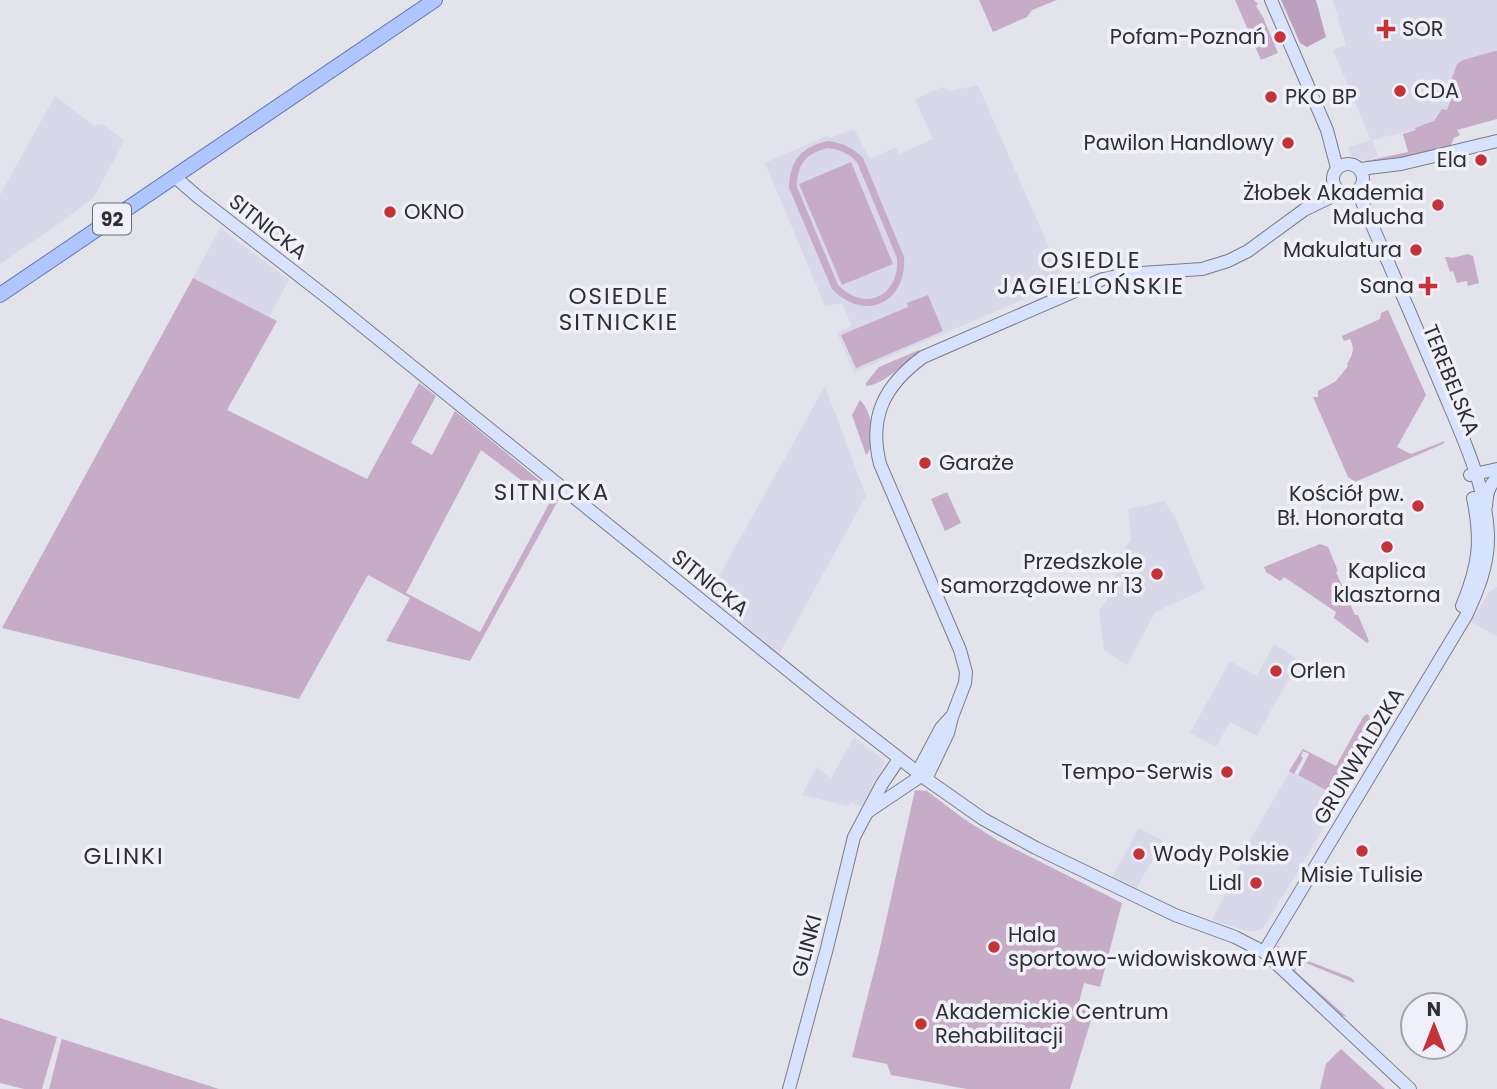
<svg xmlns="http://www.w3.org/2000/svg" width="1497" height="1089" font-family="Poppins,sans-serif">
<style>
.built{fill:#d8d8e8}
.green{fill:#c6acc7;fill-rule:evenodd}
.forest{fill:#bca0bd}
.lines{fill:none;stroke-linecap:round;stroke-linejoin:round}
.secondary-casing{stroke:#7c7c84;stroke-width:14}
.primary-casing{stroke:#6078b6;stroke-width:16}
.secondary{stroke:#d7e2fe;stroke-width:12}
.primary{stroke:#b0c6fe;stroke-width:14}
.poi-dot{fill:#c33439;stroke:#f0f0fa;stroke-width:2.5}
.labels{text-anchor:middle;stroke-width:7;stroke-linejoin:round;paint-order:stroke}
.shield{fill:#f0f0fa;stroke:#69696e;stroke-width:2}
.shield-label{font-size:19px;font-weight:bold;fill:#2f2f32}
.poi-label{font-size:21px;fill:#2f2f32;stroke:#f0f0fa;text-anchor:end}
.street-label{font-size:21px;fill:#2f2f32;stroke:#f0f0fa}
.neighbourhood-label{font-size:23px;letter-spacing:2px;fill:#2f2f32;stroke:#f0f0fa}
</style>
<rect width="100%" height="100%" fill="#e3e3ec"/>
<g class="built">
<path d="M1333 0H1497V110L1372 140 1378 156 1366 161 1351 156 1348 147 1371 140 1333 50 1346 45Z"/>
<path d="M978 85 1064 282 854 372 837 333 852 326 842 303 825 306 765 163 827 136 830 138 854 129 870 159 896 147 899 154 933 139 915 99 942 87 950 91Z"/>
<path d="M55 96 94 126 103 124 124 141 94 197 60 223 0 264V195Z"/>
<path d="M220 228 289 280 269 317 193 278Z"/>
<path d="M825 386 866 496 779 654 708 596Z"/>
<path d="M1164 501 1175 517 1205 589 1155 612 1127 665 1104 650 1099 610 1116 588 1115 561 1131 540 1128 509Z"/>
<path d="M1497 587V636L1471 622 1489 592Z"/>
<path d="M1274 644 1299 660 1257 736 1230 722 1216 747 1190 733 1230 661 1257 676Z"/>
<path d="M854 737 884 760 885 763 862 807 851 802 848 806 802 795 817 767 831 778Z"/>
<path d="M1290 771 1340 798 1307 857 1263 928 1256 931H1247L1212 920 1244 858 1241 856Z"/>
<path d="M1139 828 1163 841 1136 889 1112 877Z"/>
</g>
<g class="green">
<path d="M979 0H1057L1032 10 1027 17 993 32Z"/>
<path d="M1235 0H1254L1258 4 1256 6 1263 17 1278 53 1261 60Z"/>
<path d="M1495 51H1497V119L1457 130 1460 135 1454 138 1450 147 1430 154 1366 163V161L1408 152 1403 134 1416 130 1415 128 1434 121 1442 109 1447 110 1453 94 1447 92 1457 64 1463 60Z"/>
<path d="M828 141C843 143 852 147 863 158L904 257C907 303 865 323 832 289L789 188C790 160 801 147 828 141ZM828 148C841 150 848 153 857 162L897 258C900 296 865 313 838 285L797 187C797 164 806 153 828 148Z"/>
<path d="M851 162 893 264 842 285 799 184Z"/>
<path d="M1468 254 1473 256 1479 283 1468 286 1467 281 1457 283 1453 271 1450 272 1445 257H1449L1452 258Z"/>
<path d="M193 278 277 321 227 410 367 479 419 383 436 396 411 443 432 455 455 411 560 497 470 661 386 641 410 598 368 575 299 699 2 628ZM481 450 550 502 480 632 406 593Z"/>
<path d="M928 295 943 331 856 368 841 335 908 307 907 303Z"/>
<path d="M1388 310 1426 395 1397 447 1411 454 1445 441 1443 444 1355 482 1348 477 1313 397H1318V391L1336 381 1348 366 1347 364C1353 354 1355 349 1350 339L1344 341 1342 336 1380 319 1381 313Z"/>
<path d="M919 350V353C904 363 883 385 866 386V383L879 367Z"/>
<path d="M860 400C872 412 878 442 866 455L852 415Z"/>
<path d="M947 492 961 523 945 531 931 499Z"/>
<path d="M1320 544 1328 547 1338 571 1336 572 1355 615H1358L1369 641 1367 643 1334 618 1336 612 1284 577 1280 581 1266 572 1264 567Z"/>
<path d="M1367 714 1382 727 1337 804 1331 800 1333 794 1298 775 1309 754 1303 751 1301 756 1303 758 1294 774 1289 771 1303 749 1336 766 1363 717Z"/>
<path d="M915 790 927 791 964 819 997 840 1122 903 1100 987 1084 983 1079 1002 1095 1007 1070 1089H967L891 1075 887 1064 852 1057 879 952Z"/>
<path d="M1277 945 1285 952 1352 978 1355 983 1301 961 1295 971 1347 1017 1340 1015 1280 960 1277 952Z"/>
<path d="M0 1018 57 1037 42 1089H24L0 1083Z"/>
<path d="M62 1038V1039L219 1089H49Z"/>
<path d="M1341 1049 1385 1089H1320L1326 1064Z"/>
</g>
<path class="forest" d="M1281 0H1316L1326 37 1307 47 1300 43Z"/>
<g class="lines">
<defs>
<g id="secondary">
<path d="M1271 0 1327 130 1337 168"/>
<circle cx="1348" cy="179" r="15"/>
<path d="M1360 169 1401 164 1497 141"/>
<path d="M175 177 198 197 329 299 832 706 926 779 983 819 1036 848 1175 915 1235 937 1264 952 1410 1089"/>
<path d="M1470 475 1497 469"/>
<path d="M1486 506C1487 494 1488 487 1496 479"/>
<path d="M1462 606C1479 565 1482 541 1473 498"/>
<path d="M917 773 941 728 951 717"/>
<path d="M926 779 948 733 952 717 965 683 966 672 960 650 880 464C868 416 885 385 923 357L1103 279 1126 274 1202 269 1228 261 1248 251 1304 210 1341 192"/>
<path d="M869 811 921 776"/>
<path d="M1264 952 1466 616C1478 590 1489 564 1488 535 1487 488 1460 431 1442 388 1416 326 1389 264 1362 202L1360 188"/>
<path d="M789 1089 827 948 854 837 882 784 899 759"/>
</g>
<path id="primary" d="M0 295 435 0"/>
</defs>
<use href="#secondary" class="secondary-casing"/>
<use href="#primary" class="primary-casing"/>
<use href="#secondary" class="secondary"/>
<use href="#primary" class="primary"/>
</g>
<g class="poi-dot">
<path d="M1382.5 18.5h7v7h7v7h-7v7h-7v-7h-7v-7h7z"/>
<circle cx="1280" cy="37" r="7"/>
<circle cx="1400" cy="91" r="7"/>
<circle cx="1271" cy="97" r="7"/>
<circle cx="1288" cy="143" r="7"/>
<circle cx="1481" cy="160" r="7"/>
<circle cx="1438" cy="205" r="7"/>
<circle cx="390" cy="212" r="7"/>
<circle cx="1416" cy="250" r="7"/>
<path d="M1424.5 275.5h7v7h7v7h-7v7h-7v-7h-7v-7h7z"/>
<circle cx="925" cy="463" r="7"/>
<circle cx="1418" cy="506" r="7"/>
<circle cx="1387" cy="547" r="7"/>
<circle cx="1157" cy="574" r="7"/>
<circle cx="1276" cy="671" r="7"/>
<circle cx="1227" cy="772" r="7"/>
<circle cx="1362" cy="851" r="7"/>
<circle cx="1139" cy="854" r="7"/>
<circle cx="1256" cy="883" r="7"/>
<circle cx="994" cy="947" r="7"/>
<circle cx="921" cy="1024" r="7"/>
</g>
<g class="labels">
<rect class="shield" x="93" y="203.5" width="38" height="31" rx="5"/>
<g class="shield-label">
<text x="112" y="226">92</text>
</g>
<g class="poi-label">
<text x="1402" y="36" text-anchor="start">SOR</text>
<text x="1266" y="44">Pofam-Poznań</text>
<text x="1414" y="98" text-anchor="start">CDA</text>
<text x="1285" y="104" text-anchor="start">PKO BP</text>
<text x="1274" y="150">Pawilon Handlowy</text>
<text x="1467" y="167">Ela</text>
<text x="1424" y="200">Żłobek Akademia<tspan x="1424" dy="24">Malucha</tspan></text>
<text x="404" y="219" text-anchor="start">OKNO</text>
<text x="1402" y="257">Makulatura</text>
<text x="1414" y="293">Sana</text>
<text x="939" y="470" text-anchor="start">Garaże</text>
<text x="1404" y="501">Kościół pw.<tspan x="1404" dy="24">Bł. Honorata</tspan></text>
<text x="1143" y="569">Przedszkole<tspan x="1143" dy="24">Samorządowe nr 13</tspan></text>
<text x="1387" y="578" text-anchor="middle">Kaplica<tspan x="1387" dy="24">klasztorna</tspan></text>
<text x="1290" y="678" text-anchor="start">Orlen</text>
<text x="1213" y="779">Tempo-Serwis</text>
<text x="1153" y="861" text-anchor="start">Wody Polskie</text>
<text x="1362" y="882" text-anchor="middle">Misie Tulisie</text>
<text x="1242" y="890">Lidl</text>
<text x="1008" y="942" text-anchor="start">Hala<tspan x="1008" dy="24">sportowo-widowiskowa AWF</tspan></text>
<text x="935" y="1019" text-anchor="start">Akademickie Centrum<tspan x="935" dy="24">Rehabilitacji</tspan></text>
</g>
<g class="street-label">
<text transform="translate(268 227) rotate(38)" y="7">SITNICKA</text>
<text transform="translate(1451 380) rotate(68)" y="7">TEREBELSKA</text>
<text transform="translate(710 583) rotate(39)" y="7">SITNICKA</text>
<text transform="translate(1359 756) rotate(-59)" y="7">GRUNWALDZKA</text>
<text transform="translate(807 946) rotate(-75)" y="7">GLINKI</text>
</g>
<g class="neighbourhood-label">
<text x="1091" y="268">OSIEDLE<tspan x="1091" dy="26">JAGIELLOŃSKIE</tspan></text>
<text x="619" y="304">OSIEDLE<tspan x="619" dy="26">SITNICKIE</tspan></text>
<text x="552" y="500">SITNICKA</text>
<text x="124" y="864">GLINKI</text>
</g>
</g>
<g transform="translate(1434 1026)"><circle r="33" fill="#f0f0fa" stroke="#a3a3aa" stroke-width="2"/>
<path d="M0-5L12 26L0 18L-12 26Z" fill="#c33439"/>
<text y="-10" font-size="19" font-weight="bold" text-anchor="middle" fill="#2f2f32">N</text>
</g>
</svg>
